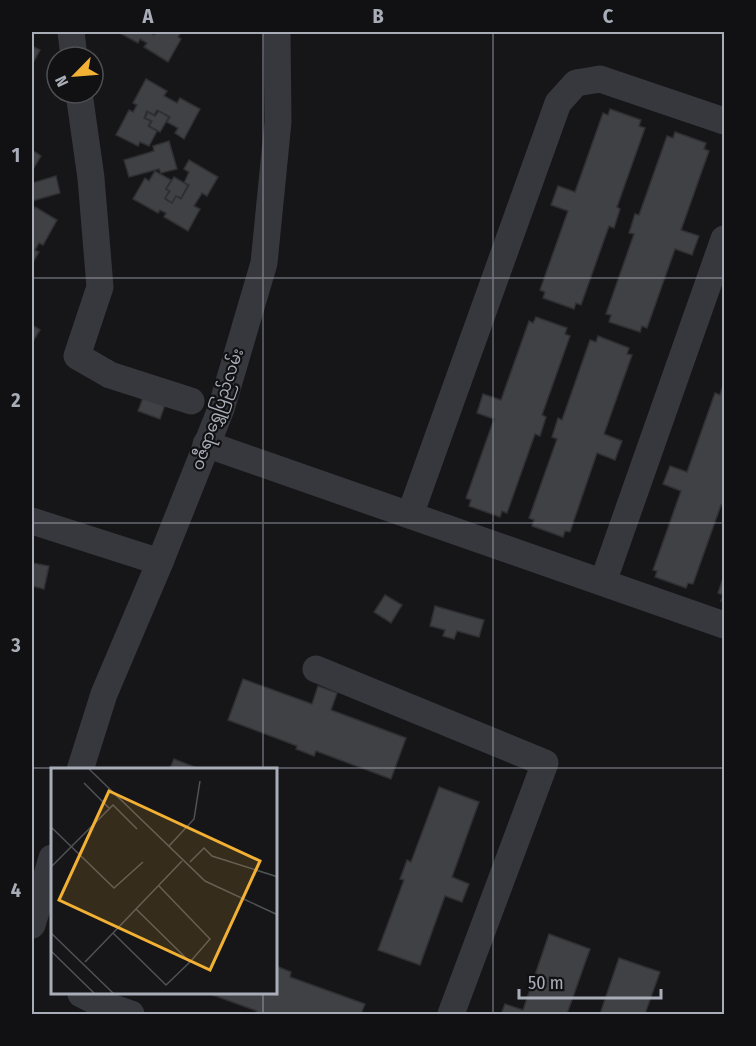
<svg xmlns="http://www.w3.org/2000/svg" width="756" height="1046" font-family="'Fira Sans Condensed','Noto Sans Myanmar',sans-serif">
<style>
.building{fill:#404145;stroke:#303034;stroke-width:1.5}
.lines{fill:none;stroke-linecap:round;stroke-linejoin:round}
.minor{stroke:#37383d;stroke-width:27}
.grid{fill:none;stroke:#a8adb8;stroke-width:1.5;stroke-opacity:0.55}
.labels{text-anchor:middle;stroke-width:4.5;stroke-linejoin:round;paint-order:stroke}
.street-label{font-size:16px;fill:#a8adb8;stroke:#111113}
.inset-road{fill:none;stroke:#505258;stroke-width:1.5}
.view{fill:#f2b134;fill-opacity:0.15;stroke:#f2b134;stroke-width:3}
.inset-edge{fill:none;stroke:#a8adb8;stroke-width:3}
.neatline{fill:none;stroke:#a8adb8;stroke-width:2}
.grid-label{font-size:20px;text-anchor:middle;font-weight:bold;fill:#a8adb8}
</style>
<rect width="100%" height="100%" fill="#161618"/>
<g class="building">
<path d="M118 32H149L154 35 156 32H181L178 37 181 39 168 62 144 47 147 43 140 39 138 43Z"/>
<path d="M32 46 40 50 32 65Z"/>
<path d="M146 79 167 91 164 96 177 103 180 98 200 109 184 139 175 133 178 128 167 122 170 117 157 110 154 115 147 111 144 118 151 121 148 126 157 131 149 146 140 142 138 146 116 135 129 110 133 112 137 105 133 103Z"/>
<path d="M610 109 641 120 639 126 645 128 617 207 620 209 614 228 609 226 581 305 576 303 574 309 543 298 545 292 540 290 568 211 551 205 558 186 575 192 603 113 608 115Z"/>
<path d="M159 111 169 117 160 132 149 126 152 121 145 118 148 112 155 116Z"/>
<path d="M675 132 706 143 704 149 709 151 681 230 699 236 692 255 675 249 647 328 642 326 640 332 609 322 611 315 606 314 634 234 629 233 635 214 639 215 667 136 673 138Z"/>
<path d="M169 141 177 169 161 173 159 169 129 177 124 160 154 151 153 146Z"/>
<path d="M32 150 41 156 32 171Z"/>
<path d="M189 160 218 177 207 196 202 193 194 206 200 209 188 231 164 217 166 213 160 210 158 213 133 199 145 178 149 181 155 171 171 180 166 189 169 191 165 199 172 203 176 196 181 199 189 185 184 183 189 172 184 169Z"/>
<path d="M56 176 60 193 32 201V183Z"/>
<path d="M174 177 188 185 181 198 176 196 172 203 165 198 170 191 166 189Z"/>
<path d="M35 207 57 220 43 245 39 243 35 250 39 252 32 264V212Z"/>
<path d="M536 317 567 328 565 334 570 336 542 415 546 417 540 436 535 434 507 513 502 511 500 517 469 506 471 500 466 498 494 419 477 413 483 394 501 400 529 321 533 323Z"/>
<path d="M32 325 40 330 32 343Z"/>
<path d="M598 336 629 348 627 354 632 355 604 434 622 441 615 460 597 453 570 532 565 531 563 537 532 526 534 520 529 518 557 439 552 437 558 418 562 420 590 340 596 342Z"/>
<path d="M722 388 724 389V507L721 505 693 584 688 583 686 588 655 577 657 571 653 570 681 491 663 484 670 466 687 472 715 393 720 395Z"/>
<path d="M144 395 166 402 160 419 138 411Z"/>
<path d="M33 563 49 566 44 589 32 586Z"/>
<path d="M724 575V602L721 601 723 595 718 593Z"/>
<path d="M385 595 402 605 391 623 374 612Z"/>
<path d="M435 606 484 620 479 637 457 631 454 639 443 636 445 630 430 626Z"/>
<path d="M243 679 312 704 318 686 337 693 331 710 406 738 391 779 316 751 314 756 296 749 297 746 228 720Z"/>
<path d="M174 759 202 770H169Z"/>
<path d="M439 787 479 802 452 877 469 884 462 902 445 896 420 965 378 950 404 880 400 879 407 860 411 862Z"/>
<path d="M549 934 590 949 567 1014H501L505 1004 523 1010Z"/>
<path d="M619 958 660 972 645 1014H600Z"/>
<path d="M276 966 291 972 290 977 365 1004 361 1014H255L257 1011 210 994H276Z"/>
</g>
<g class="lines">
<g class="minor">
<path d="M71 32 74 57"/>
<path d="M79 93 91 178 100 287 77 356 110 375 191 401"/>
<path d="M206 444 724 625"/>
<path d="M410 515 558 103 576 83 600 79 724 121"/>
<path d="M32 521 160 562"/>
<path d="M603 582 724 239"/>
<path d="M316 669 545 763 451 1014"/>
<path d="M80 770 104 694 160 562 221 409 264 263 278 122 277 32"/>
<path d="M32 925 52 858"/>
<path d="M81 994 99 1003 131 1014"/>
</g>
</g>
<path class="grid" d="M263 32V770M493 32V1014M32 278H724M32 523H724M32 768H724M263 994V1014"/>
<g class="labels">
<g class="street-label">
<text transform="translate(217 409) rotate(-71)" y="6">ဝဇီရာရွှေပြည်လမ်း</text>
</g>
</g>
<g transform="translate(51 768)">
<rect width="226" height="226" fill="#161618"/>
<path class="inset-road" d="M38 1 154 113 227 147M33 15 58 40M0 59 63 120 92 94M118 78 143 51 149 13M139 94 153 80 161 88 227 109M0 99 62 37 86 61M85 141 139 194 159 171 108 118M0 165 63 226M62 165 131 93M0 183 44 226M34 194 62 165 115 217 139 194"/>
<path class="view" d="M58 23 209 93 159 202 8 132Z"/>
<rect width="226" height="226" class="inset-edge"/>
</g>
<rect width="756" height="1046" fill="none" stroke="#111113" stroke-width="66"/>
<g transform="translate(75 75) rotate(245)"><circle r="28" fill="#111113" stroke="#4d4f55" stroke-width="1.5"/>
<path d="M0-4.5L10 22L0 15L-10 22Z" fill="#f2b134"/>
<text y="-9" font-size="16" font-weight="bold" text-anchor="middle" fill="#a8adb8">N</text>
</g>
<path d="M519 989v9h142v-9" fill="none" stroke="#a8adb8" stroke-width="3"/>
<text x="528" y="989" font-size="18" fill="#a8adb8" stroke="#111113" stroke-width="4.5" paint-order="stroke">50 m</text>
<rect x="33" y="33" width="690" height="980" class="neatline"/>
<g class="grid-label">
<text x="148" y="23">A</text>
<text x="378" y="23">B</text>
<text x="608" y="23">C</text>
<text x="16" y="162">1</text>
<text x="16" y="407">2</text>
<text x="16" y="652">3</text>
<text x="16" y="897">4</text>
</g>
</svg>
